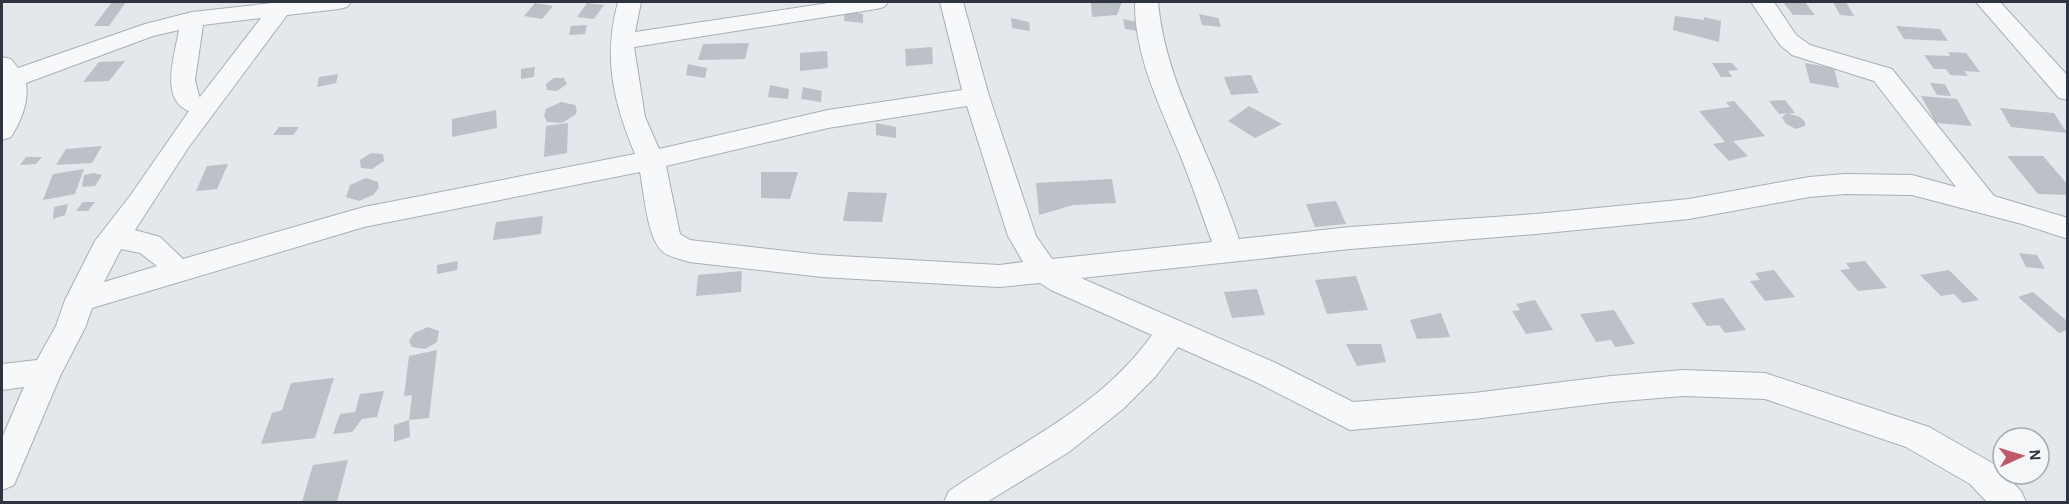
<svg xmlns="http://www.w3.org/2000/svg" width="2069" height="504" font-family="'Alegreya Sans',sans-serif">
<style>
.building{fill:#bcc0c7}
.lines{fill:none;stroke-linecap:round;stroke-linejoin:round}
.minor-casing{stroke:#aaaeb5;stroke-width:2}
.minor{fill:#f7f8f9;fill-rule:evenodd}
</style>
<rect width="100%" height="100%" fill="#e4e7eb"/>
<g class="building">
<path d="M112 2H126L109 26H94Z"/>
<path d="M1091 2H1122L1117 15 1092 17Z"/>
<path d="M1783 2H1805L1815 15H1793Z"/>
<path d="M1833 2H1846L1854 16 1840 15Z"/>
<path d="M535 3 553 6 542 19 524 16Z"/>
<path d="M587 3 604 5 594 19 577 17Z"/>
<path d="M845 11 863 14V23L844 21Z"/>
<path d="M1199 14 1218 18 1221 27 1202 25Z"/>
<path d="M1675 16 1704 20V17L1721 21 1719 42 1673 30Z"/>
<path d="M1011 18 1029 22 1030 31 1012 28Z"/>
<path d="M1123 19 1142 23 1144 32 1125 29Z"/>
<path d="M587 25 585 34 569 35 571 26Z"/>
<path d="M1896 26 1940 29 1948 41 1904 39Z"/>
<path d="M749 43 745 59 698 60 703 44Z"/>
<path d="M932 47 933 64 906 66 905 49Z"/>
<path d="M827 51 828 68 800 71V53Z"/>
<path d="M1948 52 1966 53 1980 72 1964 71 1968 76 1950 75 1946 69H1934L1924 55 1950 56Z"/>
<path d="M125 61 109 81 83 82 99 62Z"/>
<path d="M1712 63H1732L1738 70 1728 71 1732 77H1721Z"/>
<path d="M1805 63 1834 68 1839 88 1810 83Z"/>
<path d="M688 64 707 68 705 78 686 75Z"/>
<path d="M535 67 534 77 521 79V69Z"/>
<path d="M338 74 336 83 317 87 319 77Z"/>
<path d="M1251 75 1259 93 1231 95 1224 77Z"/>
<path d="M554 78H564L567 84 557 91 547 90 546 84Z"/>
<path d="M1930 83 1945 84 1951 96 1937 95Z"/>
<path d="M770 85 789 89 788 99 768 97Z"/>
<path d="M803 87 822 91 821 102 801 99Z"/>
<path d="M1921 96 1957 99 1972 126 1936 123Z"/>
<path d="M1785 100 1795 113 1779 114 1769 101Z"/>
<path d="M1734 101 1765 136 1733 141 1748 156 1729 161 1713 144 1725 142 1699 111 1730 107 1726 102Z"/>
<path d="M561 102 575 105 577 111 575 115 562 123 547 122 544 116 546 109Z"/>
<path d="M1249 106 1282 124 1255 138 1228 121Z"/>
<path d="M2000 108 2054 113 2067 133 2011 127Z"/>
<path d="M496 110 497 128 452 137V119Z"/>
<path d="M1787 113 1800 117 1805 122V126L1796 129 1786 124 1782 117Z"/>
<path d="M568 123 567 153 544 157 546 126Z"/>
<path d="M876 123 896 127V138L876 135Z"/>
<path d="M279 127H299L293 135H273Z"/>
<path d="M102 146 92 163 56 165 66 149Z"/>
<path d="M371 153 383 154 384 161 372 169 361 168 360 160Z"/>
<path d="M2007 156H2043L2068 185V195L2038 194Z"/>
<path d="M26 157H42L36 164 20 165Z"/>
<path d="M228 164 217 189 196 191 207 166Z"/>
<path d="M84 169 75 194 43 200 53 174Z"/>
<path d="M761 172H798L790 199 761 198Z"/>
<path d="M93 173 102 175 95 186 82 187 84 175Z"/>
<path d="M366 178 378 182 379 188 373 195 359 201 346 197 350 185Z"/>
<path d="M1112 179 1116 203 1073 205 1039 215 1036 183Z"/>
<path d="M848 192 887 193 882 222 843 221Z"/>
<path d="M1336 201 1346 224 1315 227 1306 204Z"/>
<path d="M83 202H95L88 211H76Z"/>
<path d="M68 204 65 215 53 219 54 207Z"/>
<path d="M543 216 541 234 493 240 496 222Z"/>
<path d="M2019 253 2037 255 2045 269 2026 267Z"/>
<path d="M458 261 457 270 437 274V265Z"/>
<path d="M1865 261 1887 288 1858 291 1840 270 1850 269 1846 263Z"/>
<path d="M1774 270 1795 297 1765 301 1750 281 1760 280 1755 273Z"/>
<path d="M1949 270 1979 300 1963 303 1954 294 1941 296 1920 275Z"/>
<path d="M742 271 741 292 696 296 698 275Z"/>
<path d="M1356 276 1368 310 1327 314 1315 280Z"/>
<path d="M1257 289 1265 315 1232 318 1224 292Z"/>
<path d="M2033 292 2068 322V330L2059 333 2018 297Z"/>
<path d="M1723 298 1746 330 1725 333 1719 325 1707 326 1691 303Z"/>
<path d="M1535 300 1553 330 1526 334 1512 311 1520 310 1516 304Z"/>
<path d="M1614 310 1635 344 1615 347 1611 340 1596 342 1580 314Z"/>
<path d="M1441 313 1450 337 1417 339 1410 320Z"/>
<path d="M428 327 439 331 437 342 425 349 412 347 409 341 414 333Z"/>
<path d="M1346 344H1381L1386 362 1357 366Z"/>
<path d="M437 350 429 418 409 420 410 437 394 442V425L409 420 412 395 404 396 409 356Z"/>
<path d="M334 378 315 438 261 444 272 413 282 410 291 383Z"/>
<path d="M384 391 377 417 362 419 352 432 333 434 340 414 355 412 360 394Z"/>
<path d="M348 460 337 502H302L313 465Z"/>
</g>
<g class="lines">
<defs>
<g id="minor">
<path d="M282 2H351L347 7 339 9 287 15 188 148 135 230 160 237 183 259 364 207 635 154C613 101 603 58 618 2H641L635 32 835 2H888L884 7 876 9 634 47 645 117 659 149 828 110 962 90 940 2H963L989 96 1036 236 1052 259 1212 242C1202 215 1193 187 1182 160 1162 110 1134 57 1135 2H1158C1163 59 1187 109 1209 161 1220 186 1230 213 1239 239L1350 227 1536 214 1689 199 1809 177 1845 174 1912 175 1956 187 1874 81 1792 55 1780 45 1751 2H1774L1796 35 1810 45 1892 69 1994 196 2068 218V239L2022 224 1912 195 1845 194 1809 197 1689 219 1536 234 1350 249 1081 278 1276 363 1353 402 1474 393 1611 376 1683 370 1765 373 1929 427 1994 464 2021 491 2026 502H1987L1970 484 1906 447 1765 399 1683 396 1611 402 1474 419 1350 430 1254 381 1178 347 1155 377 1123 409 1069 452 987 502H944L949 491 958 485C1027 439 1102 405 1152 335L1051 290 1040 283 999 287 822 277 689 262C681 259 669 257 663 252 647 239 644 192 640 172L364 227 92 308 85 328 61 374 14 485 2 490V438L24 387 2 390V364L37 360 56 326 65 300 95 241 130 196 189 111C159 99 175 55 179 30L153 36 26 83C29 102 21 121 11 137L2 140V57L11 59 18 68 145 24 192 12ZM261 18 200 97 199 96 195 80 203 25ZM967 106 1008 236 1023 262 999 265 822 255 690 240 680 234 666 166 828 128ZM121 249 140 253 157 266 104 282Z"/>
<path d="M1976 2H2000L2068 76V100L2059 98Z"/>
</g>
</defs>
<use href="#minor" class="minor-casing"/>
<use href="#minor" class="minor"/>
</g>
<rect width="2069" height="504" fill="none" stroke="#2e3541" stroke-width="6"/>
<g transform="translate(2021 456) rotate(86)"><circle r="28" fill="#f4f6f8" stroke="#a5a9af" stroke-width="1.5"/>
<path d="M0-4.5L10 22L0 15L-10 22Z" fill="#c05967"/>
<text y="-9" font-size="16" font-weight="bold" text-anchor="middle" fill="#2e3541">N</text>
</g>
</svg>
